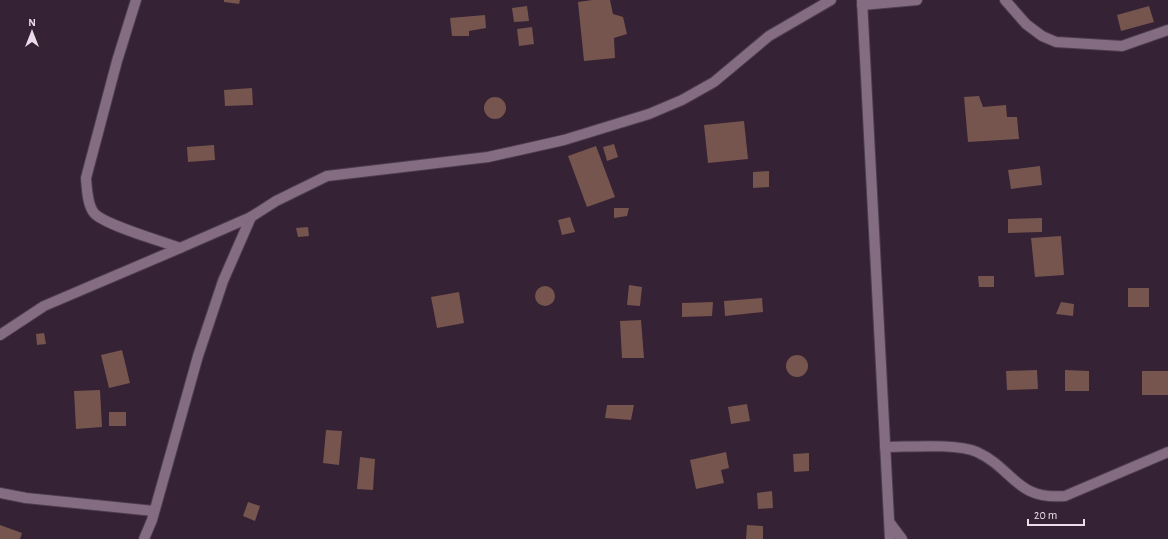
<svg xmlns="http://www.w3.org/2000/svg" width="1168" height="539" font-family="'Alegreya Sans',sans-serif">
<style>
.building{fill:#75554e}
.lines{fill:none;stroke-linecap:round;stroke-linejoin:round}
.minor-casing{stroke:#4d3d4d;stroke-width:12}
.minor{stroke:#846d83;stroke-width:10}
</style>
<rect width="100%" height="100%" fill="#352235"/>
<g class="building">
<path d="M224 0H240L239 4 224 2Z"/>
<path d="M592 0H610L613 14 623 17 627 34 614 38 615 58 584 61 578 2Z"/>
<path d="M527 6 529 21 514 22 512 8Z"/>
<path d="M1149 6 1154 22 1121 31 1117 15Z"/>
<path d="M485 15 486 28 469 31V36H452L450 18Z"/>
<path d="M532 27 534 44 519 46 517 29Z"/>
<path d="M252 88 253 105 225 106 224 90Z"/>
<path d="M979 96 983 107 1006 105 1007 117H1017L1019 139 968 142 964 97Z"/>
<circle cx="495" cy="108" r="11"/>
<path d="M744 121 748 159 708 163 704 125Z"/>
<path d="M614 144 618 157 607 161 603 147Z"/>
<path d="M214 145 215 160 188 162 187 147Z"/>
<path d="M596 146 615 197 587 207 568 156Z"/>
<path d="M1040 166 1042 185 1011 189 1008 170Z"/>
<path d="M769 171V187L753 188V172Z"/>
<path d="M614 208H629L627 216 614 218Z"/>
<path d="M570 217 575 232 562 235 558 220Z"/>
<path d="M1042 218V232L1008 233V219Z"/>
<path d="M308 227 309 236 298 237 296 228Z"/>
<path d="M1061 236 1064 275 1035 277 1031 238Z"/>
<path d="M978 276H994V287H979Z"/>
<path d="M629 285 642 287 640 306 627 305Z"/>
<circle cx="545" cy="296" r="10"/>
<rect x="1128" y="288" width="21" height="19"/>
<path d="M459 292 464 323 437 328 431 297Z"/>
<path d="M762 298 763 312 725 316 724 301Z"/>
<path d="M713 302 712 316 682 317V303Z"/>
<path d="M1061 302 1074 304 1073 316 1056 314Z"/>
<path d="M641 320 644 358H622L620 321Z"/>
<path d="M44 333 46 344 37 345 36 334Z"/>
<path d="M122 350 130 383 109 388 101 355Z"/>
<circle cx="797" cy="366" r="11"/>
<path d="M1037 370 1038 389 1007 390 1006 371Z"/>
<path d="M1065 370 1089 371V391H1065Z"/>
<rect x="1142" y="371" width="26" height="24"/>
<path d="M100 390 102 427 76 429 74 391Z"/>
<path d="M747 404 750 421 731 424 728 407Z"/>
<path d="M607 405H634L631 420 605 418Z"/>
<rect x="109" y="412" width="17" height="14"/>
<path d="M326 430 342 431 339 465 323 463Z"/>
<path d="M726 452 729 468 721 470 724 483 696 489 690 460Z"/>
<path d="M809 453V471L794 472 793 454Z"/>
<path d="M360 457 375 459 373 490 357 489Z"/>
<path d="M772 491 773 508 758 509 757 493Z"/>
<path d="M248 502 260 506 255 521 243 516Z"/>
<path d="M0 525 22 533 20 539H0Z"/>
<path d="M747 525 763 526V539H746Z"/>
</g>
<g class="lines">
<defs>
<g id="minor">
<path d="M136 0 117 61 86 178C87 188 87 204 94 213 104 225 162 241 180 248L251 217 276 201 327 176 488 157 564 140 649 114 682 100 714 82 769 36 831 0"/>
<path d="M862 0 890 539"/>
<path d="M1005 0 1026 24 1042 36 1056 42 1122 46 1168 30"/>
<path d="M862 5 917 0"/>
<path d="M0 335 44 306 180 248"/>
<path d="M885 447C909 447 957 443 977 452 1014 469 1015 500 1065 496L1168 452"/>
<path d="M0 493 26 498 154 511"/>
<path d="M890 523 902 539"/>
<path d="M144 539 152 520 198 356 223 281 251 217"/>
</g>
</defs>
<use href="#minor" class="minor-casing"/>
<use href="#minor" class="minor"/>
</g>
<g transform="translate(32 32)" stroke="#352235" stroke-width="3" paint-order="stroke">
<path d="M0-3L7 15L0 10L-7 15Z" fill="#eadde9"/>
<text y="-6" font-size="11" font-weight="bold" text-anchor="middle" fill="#eadde9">N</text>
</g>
<path d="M1028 519v6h56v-6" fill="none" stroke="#eadde9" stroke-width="2"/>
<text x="1034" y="519" font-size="12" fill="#eadde9" stroke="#352235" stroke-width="3" paint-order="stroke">20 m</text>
</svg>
